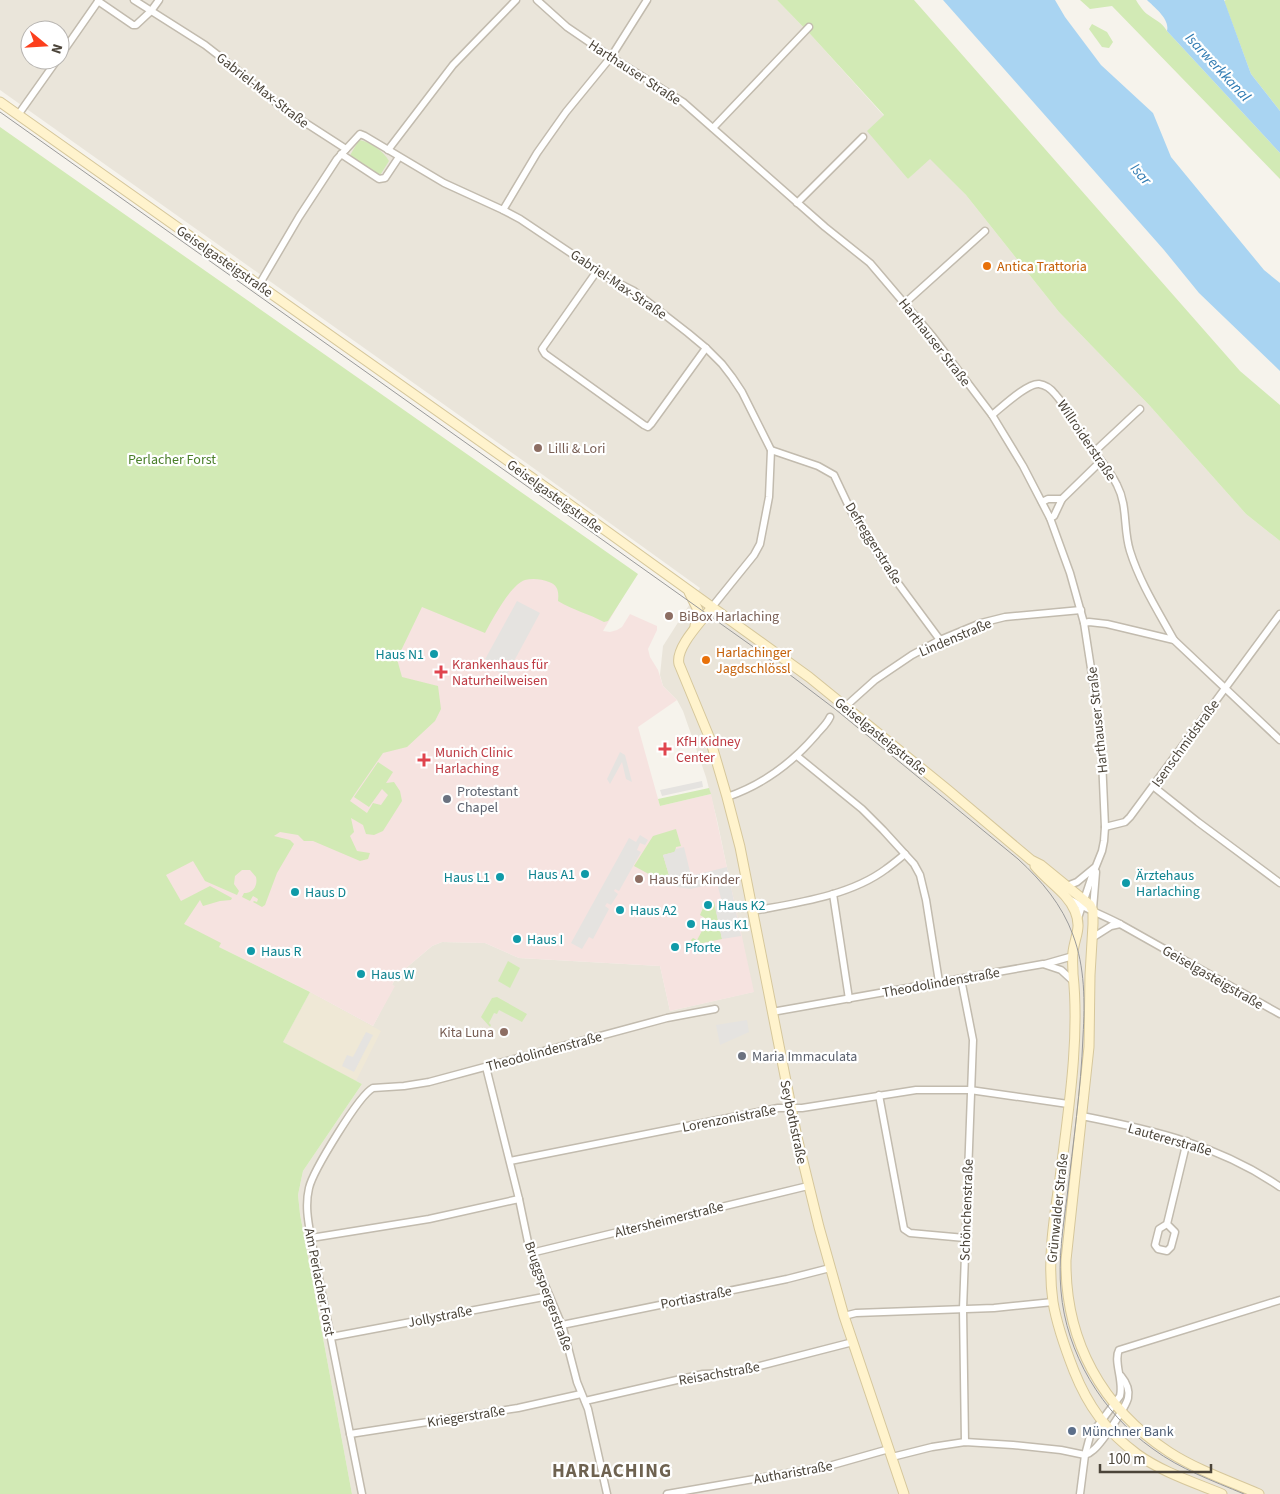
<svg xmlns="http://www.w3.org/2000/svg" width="1280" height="1494" font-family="'Source Sans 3',sans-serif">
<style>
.residential{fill:#eae5da;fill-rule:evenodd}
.education{fill:#efe8d6}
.medical{fill:#f6e3e0}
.green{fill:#d2eab5}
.parking{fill:#e5e3e0}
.water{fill:#a9d4f2}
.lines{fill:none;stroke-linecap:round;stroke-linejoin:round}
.street-casing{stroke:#c2bbae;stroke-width:9}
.secondary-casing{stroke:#d6c79b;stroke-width:11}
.street{stroke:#fff;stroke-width:6}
.secondary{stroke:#fff3cd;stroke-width:9}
.tram{stroke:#9a9a9a;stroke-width:1}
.food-dot{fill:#e8710a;stroke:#fff;stroke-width:2}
.education-dot{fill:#8d6e63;stroke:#fff;stroke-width:2}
.culture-dot{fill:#0f9aa8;stroke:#fff;stroke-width:2}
.health-dot{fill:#e0444e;stroke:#fff;stroke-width:2}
.worship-dot{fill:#6b7280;stroke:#fff;stroke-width:2}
.service-dot{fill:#5c6f8a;stroke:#fff;stroke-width:2}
.labels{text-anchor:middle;stroke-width:4.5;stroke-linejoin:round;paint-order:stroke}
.street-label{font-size:14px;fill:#4b4439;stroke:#fff}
.food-label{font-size:14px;fill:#c56008;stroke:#fff;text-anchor:start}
.education-label{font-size:14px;fill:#785e54;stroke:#fff;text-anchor:start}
.park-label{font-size:14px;fill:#4a7f2a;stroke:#fff}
.culture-label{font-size:14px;fill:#0d838f;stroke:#fff;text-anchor:start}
.health-label{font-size:14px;fill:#be3a42;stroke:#fff;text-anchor:start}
.worship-label{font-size:14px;fill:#5b616d;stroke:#fff;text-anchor:start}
.service-label{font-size:14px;fill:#4e5e75;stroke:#fff;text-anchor:start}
.water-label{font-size:15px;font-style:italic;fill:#2e7ab2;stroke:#fff}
.district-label{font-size:19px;font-weight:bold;letter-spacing:1px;fill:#6e6250;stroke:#fff}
</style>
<rect width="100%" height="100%" fill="#f6f3ec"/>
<path class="residential" d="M0 0H777L811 35 884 116 908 179 930 158 966 195 1059 312 1150 406 1246 514 1280 541V1494H352L300 1214 298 1195 303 1171 362 1084 283 1042 310 992 373 1026 394 986 392 985 397 975 399 974 432 946 442 942 485 943 519 958 660 966 670 1011 753 992 717 820 706 777 683 711 677 700 663 686 660 675 663 646 700 588 525 462 0 90ZM30 30H60V60H30Z"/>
<path class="education" d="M310 992 381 1031 356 1081 283 1042Z"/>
<path class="medical" d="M382 437 624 595 603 631 610 632 617 630 622 627 630 614 657 626V630L648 649 650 657 658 670 663 686 677 700 638 727 660 806 711 794 754 992 670 1011 660 966 519 958 485 943 442 942 432 946 399 974 397 975 392 985 395 986 373 1026 310 992 219 947 125 896Z"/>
<g class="green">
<path d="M777 0H914L1240 371 1280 405V541L1246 514 1150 406 1059 312 966 195 930 159 908 179 867 131 884 115 811 35Z"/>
<path d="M1080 0H1136C1139 5 1143 11 1147 14 1155 20 1162 22 1167 31L1280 153V179L1112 6 1090 9Z"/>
<path d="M1226 0H1280V111L1251 74 1224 1Z"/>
<path d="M1092 24 1107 32 1113 42 1109 48 1102 47 1089 29Z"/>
<path d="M0 127 638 574 608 621 604 622C589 614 573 610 558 601 559 592 558 585 549 582 542 579 532 578 525 580 511 584 492 620 485 633L422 607 397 659 402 677 438 686 441 709 435 721 407 747 383 753 350 801 367 813 373 803 381 805 388 795 382 789 369 807 354 797 378 762 393 772 386 783 394 782 400 791 402 801 383 831 374 835 366 834 363 825 351 818 354 832 350 836 357 851 370 853 368 859 360 861 313 841H304L298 835 280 832 274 836 290 840 294 844 277 873 265 905 262 907 253 902 254 901 257 902 258 899 253 896 250 901 242 897 244 893C253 893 258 886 256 877L250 870H242L235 876 234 884 239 891 237 895 205 881 193 861 166 875 181 901 210 886 232 898 231 900 220 901 203 906 200 900 184 924 221 943 219 947 310 992 283 1042 362 1084 303 1171 298 1195 300 1214 352 1494H0Z"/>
<path d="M359 140C371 142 383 151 389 161L379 177 349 157Z"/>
<path d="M709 788 711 794 660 806 658 799Z"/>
<path d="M676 829 681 846 676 847 675 852 663 855 671 882 667 884 634 866 653 836Z"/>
<path d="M714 901 722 939 693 945 691 940 693 938 697 940 708 920 700 915 703 908 709 911Z"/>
<path d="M508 961 520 968 510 988 498 981Z"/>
<path d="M497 997 527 1014 522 1022 499 1010 497 1014 494 1013 489 1023 491 1025 490 1027 481 1017 492 998Z"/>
</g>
<g class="parking">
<path d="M517 601 540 613 506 676 483 663Z"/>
<path d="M620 752 625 755 632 782 626 779 622 762 610 784 607 779Z"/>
<path d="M702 781 703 787 662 796 660 790Z"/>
<path d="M640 835 648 840 645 845 640 843 637 850 641 852 619 891 615 889 614 891 618 894 611 905 607 903 605 906 609 909 593 939 589 937 582 949 571 943 629 838 636 842Z"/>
<path d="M684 847 691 876 727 867 741 936 722 939 715 907 722 902 717 883 690 889 677 887 671 882 663 855 674 852 676 849Z"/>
<path d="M747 1020 749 1032 720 1045 716 1025Z"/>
<path d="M366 1032 373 1035 354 1072 342 1066 347 1055 353 1057Z"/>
</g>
<g class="water">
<path d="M943 0H1055L1065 17 1101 65 1153 113 1171 157 1264 270 1280 283V371L1199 293 1164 250Z"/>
<path d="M1147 0H1224L1251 74 1280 111V153L1167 31C1170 19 1155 8 1147 0Z"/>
</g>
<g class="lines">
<defs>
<g id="street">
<path d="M134 0 205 45 236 69 281 107 346 149"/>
<path d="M537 0 567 27 611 57 683 102 825 227 870 263 933 337 992 415 1023 466 1050 518 1070 573 1084 623 1097 707 1102 759 1105 827 1104 841 1102 851 1092 876 1078 918"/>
<path d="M98 1 133 25H136L151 11 159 0"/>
<path d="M60 56 99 0"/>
<path d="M18 115 57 60"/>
<path d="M713 128 809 27"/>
<path d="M388 150 453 65 516 0"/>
<path d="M341 154 379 179 385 178 399 157"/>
<path d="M797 203 863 137"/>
<path d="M503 210 537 153 566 112 611 57 647 0"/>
<path d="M597 271 542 349 545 354 644 425 648 427 651 424 706 348"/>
<path d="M259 285 299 217 337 159 360 134 365 136 444 183 503 210 520 219 608 278 634 291 688 333 706 348 722 364 732 377 742 392 771 450 769 497 760 544 754 555 712 607"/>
<path d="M905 303 985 231"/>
<path d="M992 415C1002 407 1027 383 1039 384 1046 385 1051 389 1055 394 1067 407 1074 424 1084 438 1095 454 1109 468 1117 485 1128 506 1123 529 1130 551 1140 583 1158 611 1174 640"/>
<path d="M771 450 818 466 834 475 852 513 886 567 940 640"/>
<path d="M1094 452 1140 409"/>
<path d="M1042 502 1048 499H1062"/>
<path d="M1050 518 1054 516 1062 499 1101 461"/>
<path d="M1084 623 1089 622 1107 624 1174 640 1280 740"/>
<path d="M846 706 875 680 912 655 940 640 981 623 1005 617 1081 610"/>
<path d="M797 756 862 809 883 830 914 864 920 875 926 900 939 982"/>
<path d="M1154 787 1198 822 1280 883"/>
<path d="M727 797C762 785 792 763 816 735 821 729 827 724 830 717"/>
<path d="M1105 827 1125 822 1130 817 1280 614"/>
<path d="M1067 886 1077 882 1094 868"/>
<path d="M833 894 849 999"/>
<path d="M1069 899C1086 909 1103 915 1120 924L1280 1014"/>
<path d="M1093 909 1096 872"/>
<path d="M753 911C796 903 850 896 886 869 893 864 899 859 905 854"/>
<path d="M1092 938 1111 926 1120 924"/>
<path d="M1045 964 1073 956"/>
<path d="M961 979 973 1040 963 1309 965 1442"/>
<path d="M772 1012 1043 964 1061 970 1073 981"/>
<path d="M486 1067 519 1199 529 1247 563 1328 577 1382 588 1409 607 1494"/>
<path d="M879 1095 904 1229 910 1233 965 1238"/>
<path d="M1082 1116C1153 1130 1219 1145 1280 1187"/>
<path d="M510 1161 778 1108H802L916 1090H970L1068 1104"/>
<path d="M1167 1224 1175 1232 1171 1247 1167 1251 1158 1249 1155 1245 1159 1229 1167 1224 1187 1141"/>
<path d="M311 1238 429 1219 519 1199"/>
<path d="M531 1253 808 1186"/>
<path d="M844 1316 856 1313 994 1308 1053 1302"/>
<path d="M562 1325 787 1279 830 1268"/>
<path d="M331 1337 549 1296"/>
<path d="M585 1401 703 1374 732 1373 853 1342"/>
<path d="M350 1434 518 1408 581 1394"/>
<path d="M1085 1455C1088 1454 1090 1453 1092 1451 1100 1446 1126 1407 1128 1398 1130 1389 1126 1382 1121 1376"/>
<path d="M892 1457 932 1447 965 1442 1013 1445 1061 1450 1085 1455"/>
<path d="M362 1494 311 1238C308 1221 305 1205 309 1188 313 1171 359 1095 373 1088L404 1086 429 1082 667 1018 715 1009"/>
<path d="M667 1494 829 1466 889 1449"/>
<path d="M1080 1494 1085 1455 1090 1436 1120 1396C1124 1381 1113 1361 1119 1350L1280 1300"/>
</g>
<g id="secondary">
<path d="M0 102 562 499 809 677 948 790 1031 860 1041 865 1090 905 1093 911V924L1090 975 1089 1047 1066 1260C1065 1341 1102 1408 1169 1452 1197 1470 1229 1481 1259 1494"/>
<path d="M689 592 698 610 695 626"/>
<path d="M712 607C702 621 675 647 679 664L710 739 727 797 740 847 797 1137 819 1227 844 1316 904 1494"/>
<path d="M1035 866C1048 882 1067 892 1075 911 1082 928 1075 936 1073 952 1072 959 1073 967 1073 974 1080 1040 1068 1112 1060 1178 1054 1219 1047 1261 1053 1302 1057 1326 1065 1348 1074 1371 1088 1406 1106 1431 1137 1454 1162 1472 1193 1482 1222 1494"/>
</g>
</defs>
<use href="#street" class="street-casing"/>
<use href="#secondary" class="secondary-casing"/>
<use href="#street" class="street"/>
<use href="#secondary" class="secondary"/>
<path class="tram" d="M0 112 752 646 835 709 1018 859C1042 881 1062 905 1073 935 1085 967 1085 1002 1083 1036 1081 1090 1073 1143 1067 1197 1063 1228 1058 1259 1061 1291 1066 1353 1102 1413 1153 1449 1180 1469 1213 1481 1244 1494"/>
</g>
<g class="food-dot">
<circle cx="987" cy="266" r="5"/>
<circle cx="706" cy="660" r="5"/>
</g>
<g class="education-dot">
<circle cx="538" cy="448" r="5"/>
<circle cx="669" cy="616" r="5"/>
<circle cx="639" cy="879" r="5"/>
<circle cx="504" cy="1032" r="5"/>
</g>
<g class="culture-dot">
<circle cx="434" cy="654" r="5"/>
<circle cx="585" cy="874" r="5"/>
<circle cx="500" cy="877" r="5"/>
<circle cx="1126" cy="883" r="5"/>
<circle cx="295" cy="892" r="5"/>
<circle cx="708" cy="905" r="5"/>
<circle cx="620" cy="910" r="5"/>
<circle cx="691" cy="924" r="5"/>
<circle cx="517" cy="939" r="5"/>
<circle cx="675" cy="947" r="5"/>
<circle cx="251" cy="951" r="5"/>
<circle cx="361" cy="974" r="5"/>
</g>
<g class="health-dot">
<path d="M438.5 664.5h5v5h5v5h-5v5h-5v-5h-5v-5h5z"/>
<path d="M662.5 741.5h5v5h5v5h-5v5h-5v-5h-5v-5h5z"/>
<path d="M421.5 752.5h5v5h5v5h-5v5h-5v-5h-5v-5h5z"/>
</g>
<g class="worship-dot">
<circle cx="447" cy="799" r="5"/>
<circle cx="742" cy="1056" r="5"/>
</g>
<circle class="service-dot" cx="1072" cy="1431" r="5"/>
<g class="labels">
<g class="street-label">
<text transform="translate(635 72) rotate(33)" y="5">Harthauser Straße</text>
<text transform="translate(263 90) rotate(38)" y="5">Gabriel-Max-Straße</text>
<text transform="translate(225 261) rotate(35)" y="5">Geiselgasteigstraße</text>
<text transform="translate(619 284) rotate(34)" y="5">Gabriel-Max-Straße</text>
<text transform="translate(935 342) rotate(52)" y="5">Harthauser Straße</text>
<text transform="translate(1087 440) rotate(56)" y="5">Willroiderstraße</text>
<text transform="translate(555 496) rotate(36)" y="5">Geiselgasteigstraße</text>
<text transform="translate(874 543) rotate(58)" y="5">Defreggerstraße</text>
<text transform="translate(955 637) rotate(-23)" y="5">Lindenstraße</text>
<text transform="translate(1097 720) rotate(-96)" y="5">Harthauser Straße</text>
<text transform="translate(881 736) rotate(39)" y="5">Geiselgasteigstraße</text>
<text transform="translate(1185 743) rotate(-54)" y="5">Isenschmidstraße</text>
<text transform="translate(1213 977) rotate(30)" y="5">Geiselgasteigstraße</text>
<text transform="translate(941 982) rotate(-10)" y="5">Theodolindenstraße</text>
<text transform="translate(544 1051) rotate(-15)" y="5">Theodolindenstraße</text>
<text transform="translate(729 1118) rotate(-11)" y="5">Lorenzonistraße</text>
<text transform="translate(794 1122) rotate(78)" y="5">Seybothstraße</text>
<text transform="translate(1170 1139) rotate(16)" y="5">Lautererstraße</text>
<text transform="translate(1057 1208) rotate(-84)" y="5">Grünwalder Straße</text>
<text transform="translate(966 1210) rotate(-88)" y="5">Schönchenstraße</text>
<text transform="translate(669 1219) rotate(-14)" y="5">Altersheimerstraße</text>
<text transform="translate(320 1282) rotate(79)" y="5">Am Perlacher Forst</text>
<text transform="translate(549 1296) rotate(70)" y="5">Bruggspergerstraße</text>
<text transform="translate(696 1297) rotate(-11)" y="5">Portiastraße</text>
<text transform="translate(440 1316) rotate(-11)" y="5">Jollystraße</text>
<text transform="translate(719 1373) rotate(-10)" y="5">Reisachstraße</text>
<text transform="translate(466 1416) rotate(-9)" y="5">Kriegerstraße</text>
<text transform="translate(793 1472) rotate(-10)" y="5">Autharistraße</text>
</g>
<g class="food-label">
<text x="997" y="271">Antica Trattoria</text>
<text x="716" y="657">Harlachinger<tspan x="716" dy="16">Jagdschlössl</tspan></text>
</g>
<g class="education-label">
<text x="548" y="453">Lilli &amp; Lori</text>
<text x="679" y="621">BiBox Harlaching</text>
<text x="649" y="884">Haus für Kinder</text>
<text x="494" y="1037" text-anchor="end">Kita Luna</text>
</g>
<g class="park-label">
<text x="172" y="464">Perlacher Forst</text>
</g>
<g class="culture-label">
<text x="424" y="659" text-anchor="end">Haus N1</text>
<text x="575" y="879" text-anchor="end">Haus A1</text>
<text x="1136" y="880">Ärztehaus<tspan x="1136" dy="16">Harlaching</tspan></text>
<text x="490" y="882" text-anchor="end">Haus L1</text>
<text x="305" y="897">Haus D</text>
<text x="718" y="910">Haus K2</text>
<text x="630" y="915">Haus A2</text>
<text x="701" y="929">Haus K1</text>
<text x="527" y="944">Haus I</text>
<text x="685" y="952">Pforte</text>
<text x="261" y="956">Haus R</text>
<text x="371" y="979">Haus W</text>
</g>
<g class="health-label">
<text x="452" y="669">Krankenhaus für<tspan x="452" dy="16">Naturheilweisen</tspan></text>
<text x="676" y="746">KfH Kidney<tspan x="676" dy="16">Center</tspan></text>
<text x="435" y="757">Munich Clinic<tspan x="435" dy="16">Harlaching</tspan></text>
</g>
<g class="worship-label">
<text x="457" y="796">Protestant<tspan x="457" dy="16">Chapel</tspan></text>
<text x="752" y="1061">Maria Immaculata</text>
</g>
<g class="service-label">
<text x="1082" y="1436">Münchner Bank</text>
</g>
<g class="water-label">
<text transform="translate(1218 67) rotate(47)" y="5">Isarwerkkanal</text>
<text transform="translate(1141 174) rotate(49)" y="5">Isar</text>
</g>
<g class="district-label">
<text x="612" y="1477">HARLACHING</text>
</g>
</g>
<g transform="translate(45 45) rotate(108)"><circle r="24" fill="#ffffff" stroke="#b7b4b0"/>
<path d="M0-4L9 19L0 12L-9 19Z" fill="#fc3f1d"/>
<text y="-8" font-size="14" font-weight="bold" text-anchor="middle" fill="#4b4439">N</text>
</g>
<path d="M1100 1464v8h111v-8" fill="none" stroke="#4b4439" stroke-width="2.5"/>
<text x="1108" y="1464" font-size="15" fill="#4b4439" stroke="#ffffff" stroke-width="4" paint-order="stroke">100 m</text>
</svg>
